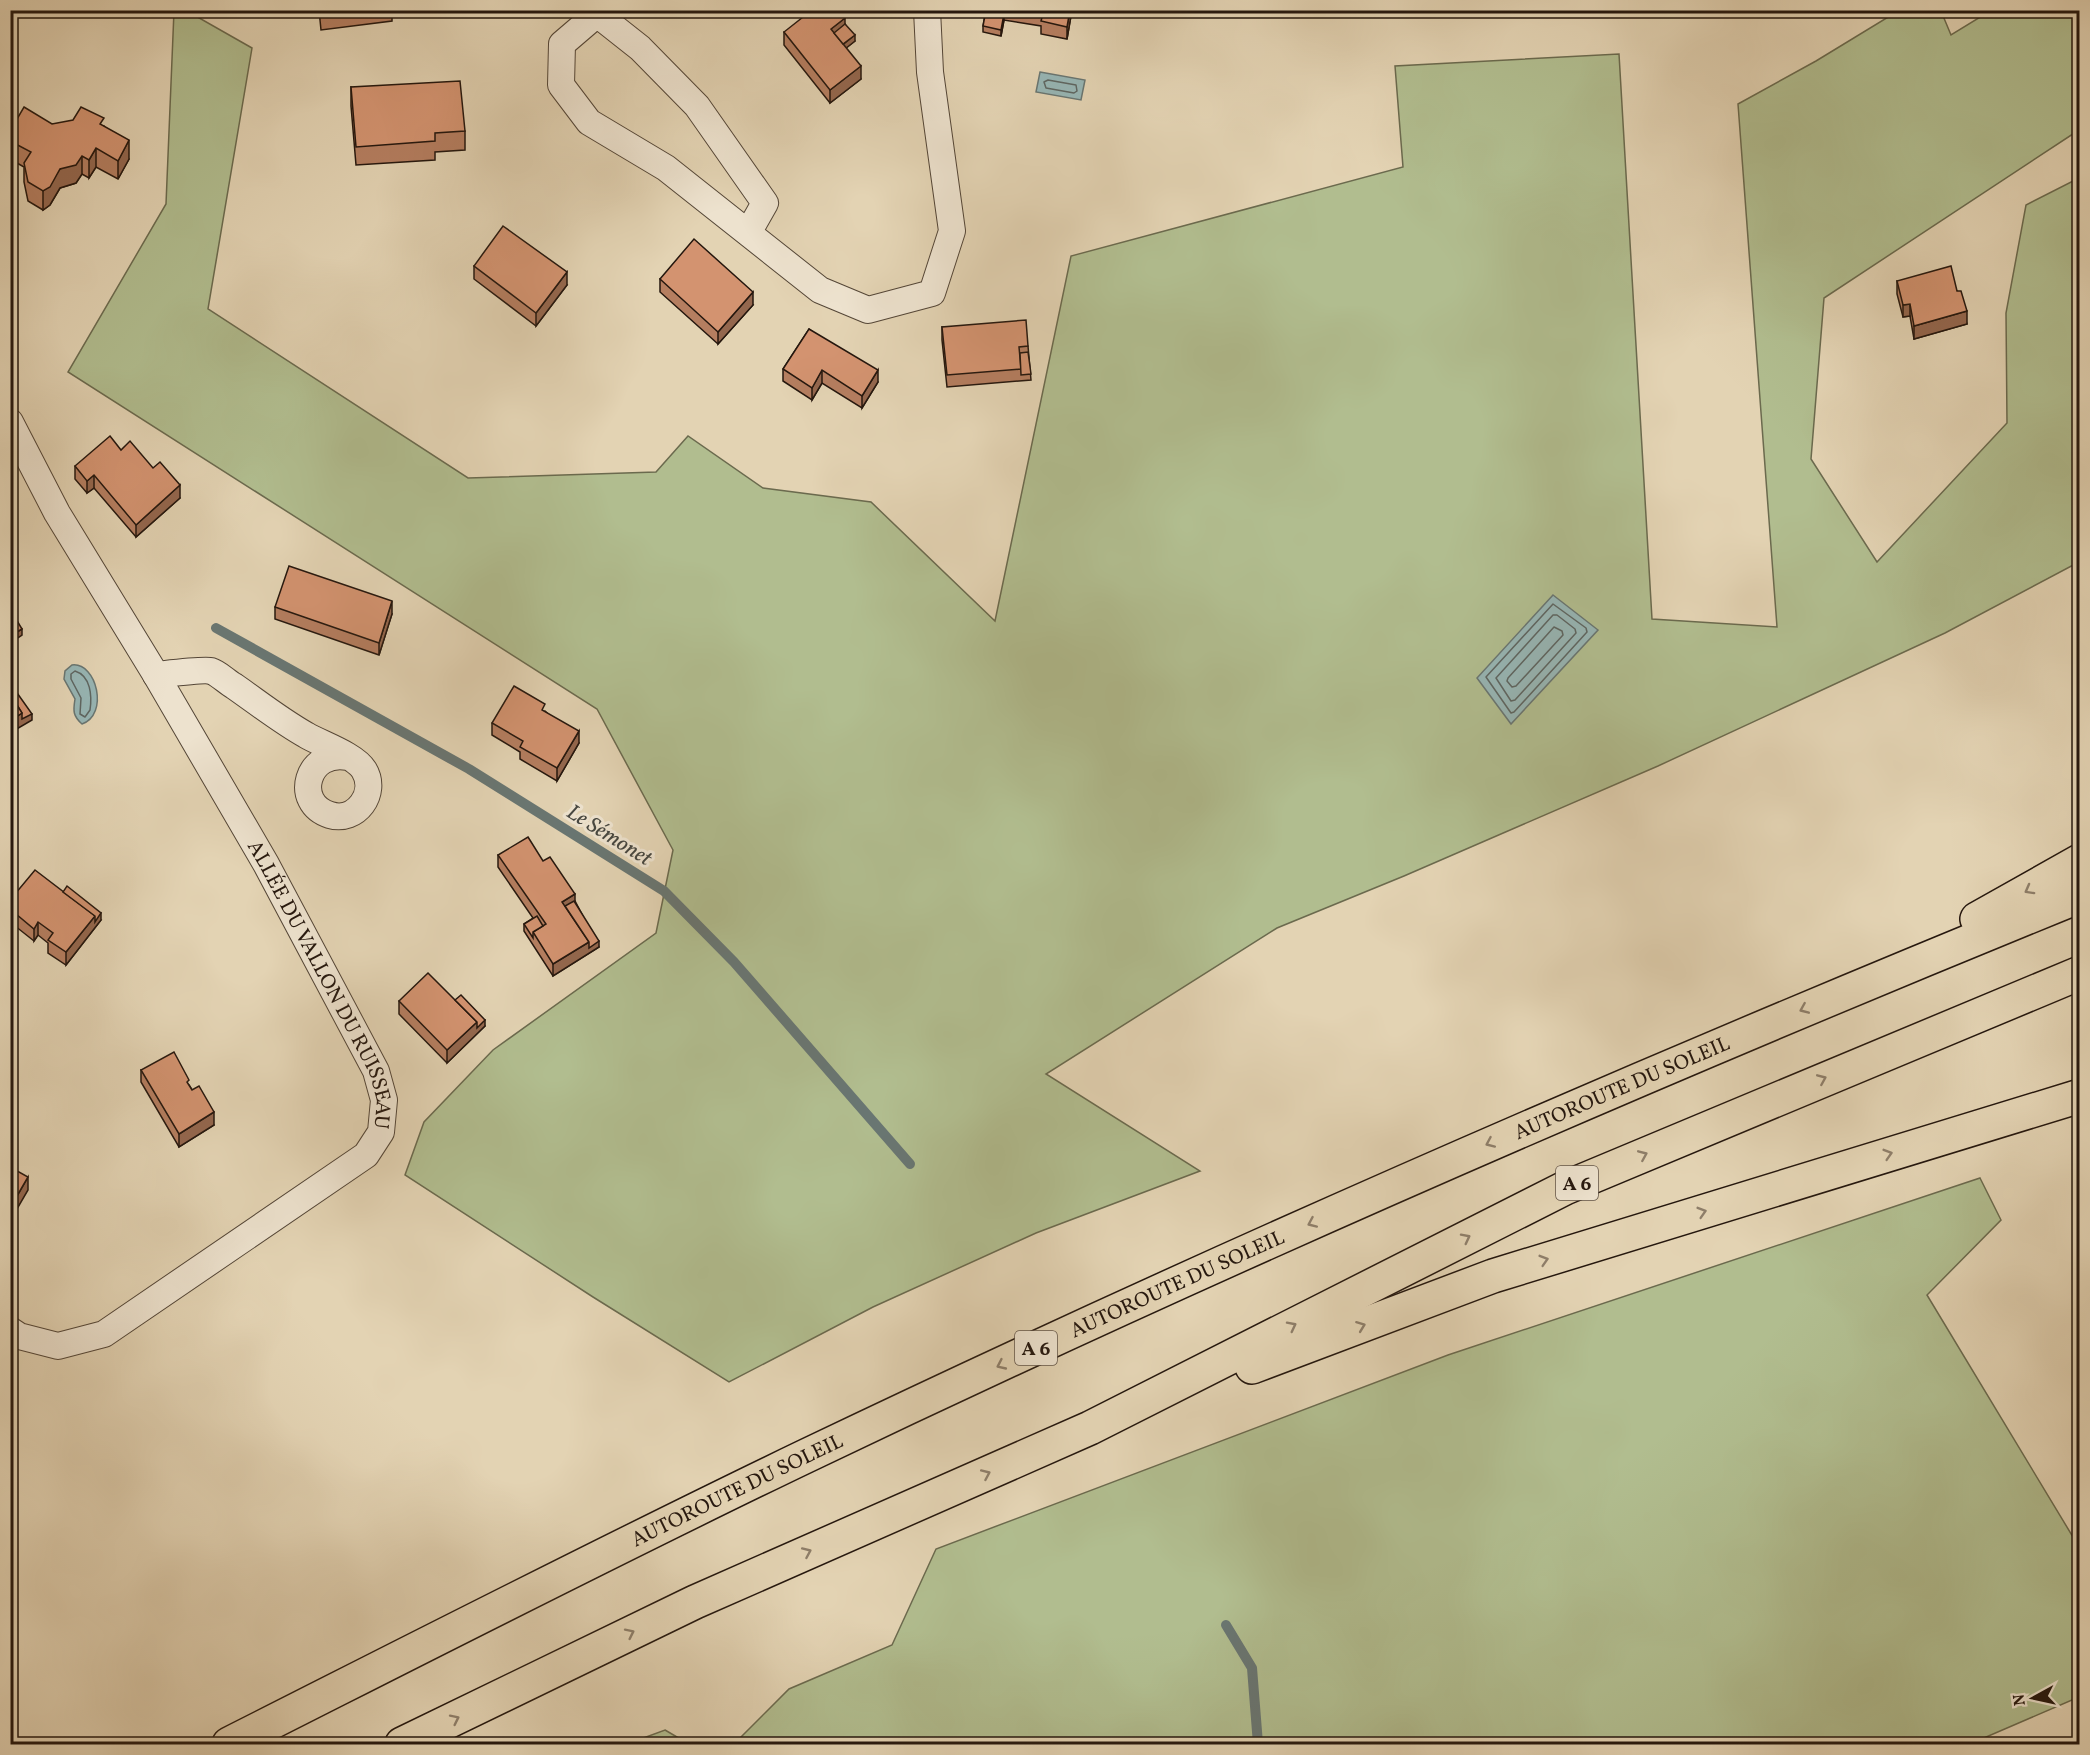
<svg xmlns="http://www.w3.org/2000/svg" width="2090" height="1755" viewBox="0 0 2090 1755" font-family="Vollkorn,serif">
  <style>
    .green { fill: #b1bd8f; stroke: #6b6a4e; stroke-width: 1.5 }
    .water { fill: #97b6b5; stroke: #697672; stroke-width: 1.5 }
    .lines { fill: none; stroke-linecap: round; stroke-linejoin: round }
    .shore { stroke: #5e6662; stroke-width: 1.5 }
    .stream { stroke: #697672; stroke-width: 10 }
    .minor-casing { stroke: #544637; stroke-width: 28 }
    .motorway-casing { stroke: #25170e; stroke-width: 36 }
    .minor { stroke: #ede2ce; stroke-width: 26 }
    .motorway { stroke: #e3d3b3; stroke-width: 33 }
    .wall { fill: #b57e60; stroke: #25170e; stroke-width: 1.5 }
    .shaded-wall { fill: #94674e; stroke: #25170e; stroke-width: 1.5 }
    .building { fill: #d39370; stroke: #25170e; stroke-width: 1.5 }
    .oneway { stroke: #8e7e69 }
    .labels { text-anchor: middle; stroke-width: 6; stroke-linejoin: round; paint-order: stroke }
    .shield { fill: #ede2ce; stroke: #615448; stroke-width: 1.5 }
    .shield-label { font-size: 20px; font-weight: bold; fill: #25170e }
    .street-label { font-size: 21px; fill: #25170e; stroke: #ede2ce }
    .water-label { font-size: 22px; font-style: italic; fill: #474740; stroke: #ede2ce }
  </style>
  <rect width="100%" height="100%" fill="#e3d3b3"/>
  <filter id="stains"><feTurbulence type="fractalNoise" baseFrequency=".00333" numOctaves="4"/><feColorMatrix values="0 0 0 0 .2 0 0 0 0 .09 0 0 0 0 .02 0 0 0 .5 -.17"/></filter>
  <radialGradient id="worn" r=".72"><stop offset=".6" stop-color="#630" stop-opacity="0"/><stop offset="1" stop-color="#630" stop-opacity=".3"/></radialGradient>
  <!-- green -->
  <g class="green">
    <path d="M174 11H187L252 48 208 309 468 478 656 472 688 436 763 488 871 502 995 621 1071 256 1403 167 1395 66 1619 54 1652 619 1777 627 1738 104 1816 61 1898 11H1941L1951 35 1990 11H2079V130L1824 298 1811 459 1877 562 2007 423 2006 313 2026 205 2079 178V562L1945 633 1658 766 1404 876 1277 928 1046 1074 1200 1171 1036 1233 873 1307 729 1382 593 1297 405 1175 424 1122 493 1050 656 933 673 850 597 709 68 372 166 204Z"/>
    <path d="M1980 1178 2001 1220 1927 1295 2079 1547V1697L1970 1744H734L789 1689 892 1645 936 1549 1448 1355Z"/>
    <path d="M665 1730 689 1744H627Z"/>
  </g>
  <!-- water -->
  <g class="water">
    <path d="M1040 72 1085 80 1081 100 1036 92Z"/>
    <path d="M1553 595 1598 630 1511 724 1477 678Z"/>
    <path d="M72 665C97 662 109 715 82 724 73 716 73 711 75 699L64 679 65 671Z"/>
  </g>
  <g class="lines">
    <!-- shore -->
    <g class="shore">
      <path d="M1048 80 1076 85 1077 91 1074 93 1046 88 1044 82Z"/>
      <path d="M1553 604 1586 628 1587 632 1514 712 1511 713 1486 677Z"/>
      <path d="M1553 615H1557L1575 629 1576 633 1515 700 1511 701 1496 678Z"/>
      <path d="M1554 627 1562 631 1563 635 1516 686 1512 687 1507 681 1508 678Z"/>
      <path d="M75 671C91 676 92 696 90 710L85 717 80 714 81 698 71 679V674Z"/>
    </g>
    <!-- stream -->
    <g class="stream">
      <path d="M216 628 469 769 664 891 734 962 910 1164"/>
      <path d="M1226 1625 1252 1668 1258 1744"/>
    </g>
    <!-- minor casing -->
    <g class="minor-casing">
      <g id="minor">
        <path d="M748 233 765 203 697 106 640 48 597 14 562 44 561 85 589 122 666 168 820 290 868 310 932 293 952 231 930 72 927 10"/>
        <path id="s1" d="M10 422 57 513 156 675 266 864 376 1071 384 1100 381 1132 366 1155 104 1334 58 1346 19 1336 10 1330"/>
        <path d="M156 675C166 674 204 669 211 671 218 673 227 682 234 686 257 702 281 721 306 735 321 744 355 755 364 770 378 793 356 823 330 815 292 803 307 749 348 757"/>
      </g>
    </g>
    <!-- motorway casing -->
    <g class="motorway-casing">
      <g id="motorway">
        <path d="M1977 919 2080 861"/>
        <path d="M1252 1367 1493 1276 2080 1096"/>
        <path id="s2" d="M229 1744C421 1647 612 1549 806 1456 1224 1256 1650 1071 2080 896"/>
        <path d="M402 1744 695 1602 1090 1428 1565 1188 2080 973"/>
      </g>
    </g>
    <!-- minor -->
    <use href="#minor" class="minor"/>
    <!-- motorway -->
    <use href="#motorway" class="motorway"/>
  </g>
  <!-- wall -->
  <g class="wall">
    <path d="M319 10H392V21L321 30Z"/>
    <path d="M986 10H1072L1067 39 1041 34V26L1004 20 1001 36 983 32V26Z"/>
    <path d="M845 24 855 41 846 48 861 79 830 103 784 45V32Z"/>
    <path d="M351 87 465 131V150L435 152V160L356 165 351 106Z"/>
    <path d="M52 124 104 126 129 159 118 179 96 167 89 178 82 174 76 183 60 188 50 205 43 210 28 201 24 182V167L10 159V131Z"/>
    <path d="M474 266 567 285 536 326 474 279Z"/>
    <path d="M660 279 753 305 718 344 660 292Z"/>
    <path d="M1897 281 1957 291 1967 324 1914 339 1910 316 1903 317 1897 294Z"/>
    <path d="M942 327 1028 346 1031 380 947 387 942 340Z"/>
    <path d="M809 329 878 382 862 408 822 383 812 400 783 381V369Z"/>
    <path d="M121 450 180 498 136 537 94 488 87 493 75 479V466Z"/>
    <path d="M275 607 392 614 379 655 275 619Z"/>
    <path d="M545 711 579 743 557 781 520 759V752L492 735V723Z"/>
    <path d="M498 855 543 861 575 901 599 947 553 976 524 931V924L533 918 498 867Z"/>
    <path d="M10 900 101 920 66 965 48 953V943L38 935 34 941 10 922Z"/>
    <path d="M455 1000 485 1026 447 1063 399 1014V1001Z"/>
    <path d="M141 1070 189 1085 214 1125 179 1147 141 1082Z"/>
  </g>
  <!-- shaded-wall -->
  <g class="shaded-wall">
    <path d="M1070 10H1072L1067 39V27Z"/>
    <path d="M1004 14V20L1001 36V30Z"/>
    <path d="M845 18V30L834 39 831 29Z"/>
    <path d="M855 35V41L840 53V47Z"/>
    <path d="M861 66V79L830 103V90Z"/>
    <path d="M129 140V159L118 179V161Z"/>
    <path d="M96 148V167L89 178V160Z"/>
    <path d="M82 156V174L76 183 60 188 50 205 43 210V191L60 169Z"/>
    <path d="M567 272V285L536 326V313Z"/>
    <path d="M753 292V305L718 344V332Z"/>
    <path d="M1910 304V316L1903 317V305Z"/>
    <path d="M1967 311V324L1914 339V326Z"/>
    <path d="M822 370V383L812 400V388Z"/>
    <path d="M878 370V382L862 408V396Z"/>
    <path d="M94 475V488L87 493V481Z"/>
    <path d="M180 485V498L136 537V525Z"/>
    <path d="M392 601V614L379 655V643Z"/>
    <path d="M22 629V635L10 643V636Z"/>
    <path d="M15 684V696L10 700V687Z"/>
    <path d="M22 713 32 714V720L10 733V721Z"/>
    <path d="M579 731V743L557 781V768Z"/>
    <path d="M575 894V907L565 912 562 902Z"/>
    <path d="M101 913V920L66 965V952L95 916Z"/>
    <path d="M38 922V935L34 941V929Z"/>
    <path d="M599 941V947L553 976V964L589 942Z"/>
    <path d="M485 1020V1026L447 1063V1050L477 1022Z"/>
    <path d="M214 1112V1125L179 1147V1134Z"/>
    <path d="M28 1177V1190L10 1221V1208Z"/>
  </g>
  <!-- building -->
  <g class="building">
    <path d="M320 10H378L321 17Z"/>
    <path d="M812 10H840L845 18 831 29 861 66 830 90 784 32Z"/>
    <path d="M986 10 1004 14 1001 30 983 26Z"/>
    <path d="M1023 10H1070L1067 27 1041 21 1043 14Z"/>
    <path d="M845 24 855 35 843 44 834 33Z"/>
    <path d="M460 81 465 131 435 133V141L356 147 351 87Z"/>
    <path d="M24 107 52 124 73 120 81 107 104 118 100 124 129 140 118 161 96 148 89 160 82 156 76 165 60 169 50 187 43 191 28 182 24 163 31 152 10 141V131Z"/>
    <path d="M503 226 567 272 536 313 474 266Z"/>
    <path d="M694 239 753 292 718 332 660 279Z"/>
    <path d="M1951 266 1957 291H1961L1967 311 1914 326 1910 304 1903 305 1897 281Z"/>
    <path d="M1026 320 1028 346 1019 347 1021 369 947 375 942 327Z"/>
    <path d="M809 329 878 370 862 396 822 370 812 388 783 369Z"/>
    <path d="M1028 352 1031 374 1021 375 1020 353Z"/>
    <path d="M110 436 121 450 130 441 153 468 160 462 180 485 136 525 94 475 87 481 75 466Z"/>
    <path d="M289 566 392 601 379 643 275 607Z"/>
    <path d="M13 614 22 629 10 636V616Z"/>
    <path d="M10 676 15 684 10 687Z"/>
    <path d="M514 686 545 704 542 710 579 731 557 768 520 747 523 741 492 723Z"/>
    <path d="M15 690 32 714 22 719V713L10 694Z"/>
    <path d="M10 694 22 713 10 721Z"/>
    <path d="M528 837 543 861 550 857 575 894 562 902 589 942 553 964 533 932 546 924 498 855Z"/>
    <path d="M35 870 95 916 66 952 48 940 53 933 38 922 34 929 10 909V900Z"/>
    <path d="M67 886 101 913 95 922V916L63 892Z"/>
    <path d="M574 901 599 941 589 948V942L565 906Z"/>
    <path d="M537 916 543 926 533 932V938L524 924Z"/>
    <path d="M428 973 477 1022 447 1050 399 1001Z"/>
    <path d="M461 995 485 1020 477 1028V1022L455 1000Z"/>
    <path d="M174 1052 189 1080 187 1082 192 1090 199 1086 214 1112 179 1134 141 1070Z"/>
    <path d="M10 1167 28 1177 10 1208Z"/>
  </g>
  <!-- one-way arrows -->
  <defs><path id="oneway-chevron" d="M-2-3.5L2.5 0L-2 3.5" fill="none" stroke-width="1.6" stroke-linecap="round" stroke-linejoin="round" transform="scale(1.5)"/></defs>
  <g class="oneway">
    <use href="#oneway-chevron" transform="translate(2029 890) rotate(151)"/>
    <use href="#oneway-chevron" transform="translate(1804 1009) rotate(157)"/>
    <use href="#oneway-chevron" transform="translate(1822 1079) rotate(-23)"/>
    <use href="#oneway-chevron" transform="translate(1490 1143) rotate(156)"/>
    <use href="#oneway-chevron" transform="translate(1888 1154) rotate(-17)"/>
    <use href="#oneway-chevron" transform="translate(1643 1155) rotate(-23)"/>
    <use href="#oneway-chevron" transform="translate(1702 1212) rotate(-17)"/>
    <use href="#oneway-chevron" transform="translate(1312 1223) rotate(156)"/>
    <use href="#oneway-chevron" transform="translate(1466 1238) rotate(-27)"/>
    <use href="#oneway-chevron" transform="translate(1544 1260) rotate(-17)"/>
    <use href="#oneway-chevron" transform="translate(1292 1326) rotate(-27)"/>
    <use href="#oneway-chevron" transform="translate(1361 1326) rotate(-21)"/>
    <use href="#oneway-chevron" transform="translate(1001 1365) rotate(155)"/>
    <use href="#oneway-chevron" transform="translate(986 1474) rotate(-24)"/>
    <use href="#oneway-chevron" transform="translate(807 1552) rotate(-24)"/>
    <use href="#oneway-chevron" transform="translate(630 1633) rotate(-26)"/>
    <use href="#oneway-chevron" transform="translate(455 1719) rotate(-26)"/>
  </g>
  <g class="labels">
    <!-- shield labels -->
    <g class="shield">
      <rect x="1556" y="1166" width="42" height="34" rx="4.5"/>
      <rect x="1015" y="1331" width="42" height="34" rx="4.5"/>
    </g>
    <g class="shield-label">
      <text x="1577" y="1190">A 6</text>
      <text x="1036" y="1355">A 6</text>
    </g>
    <!-- street labels -->
    <g class="street-label">
      <text dy="7" stroke="none"><textPath href="#s1" startOffset="645">ALLÉE DU VALLON DU RUISSEAU</textPath></text>
      <text dy="7" stroke="none"><textPath href="#s2" startOffset="1540">AUTOROUTE DU SOLEIL</textPath></text>
      <text dy="7" stroke="none"><textPath href="#s2" startOffset="1054">AUTOROUTE DU SOLEIL</textPath></text>
      <text dy="7" stroke="none"><textPath href="#s2" startOffset="568">AUTOROUTE DU SOLEIL</textPath></text>
    </g>
    <!-- water labels -->
    <g class="water-label">
      <text transform="translate(610 834) rotate(32)" y="8">Le Sémonet</text>
    </g>
  </g>
  <!-- margin -->
  <rect width="2090" height="1755" fill="none" stroke="#e3d3b3" stroke-width="36"/>
  <rect x="12" y="12" width="2066" height="1731" fill="none" stroke="#25170e" stroke-width="3"/>
  <rect x="18" y="18" width="2054" height="1719" fill="none" stroke="#25170e" stroke-width="1.5"/>
  <!-- north arrow -->
  <g transform="translate(2033 1698) rotate(262)" stroke="#ede2ce" stroke-width="4.5" paint-order="stroke">
  <path d="M0-4.5L10 22L0 15L-10 22Z" fill="#25170e"/>
  <text y="-9" font-size="16" font-weight="bold" text-anchor="middle" fill="#25170e">N</text>
  </g>
  <rect width="100%" height="100%" filter="url(#stains)"/>
  <rect width="100%" height="100%" fill="url(#worn)"/>
</svg>
